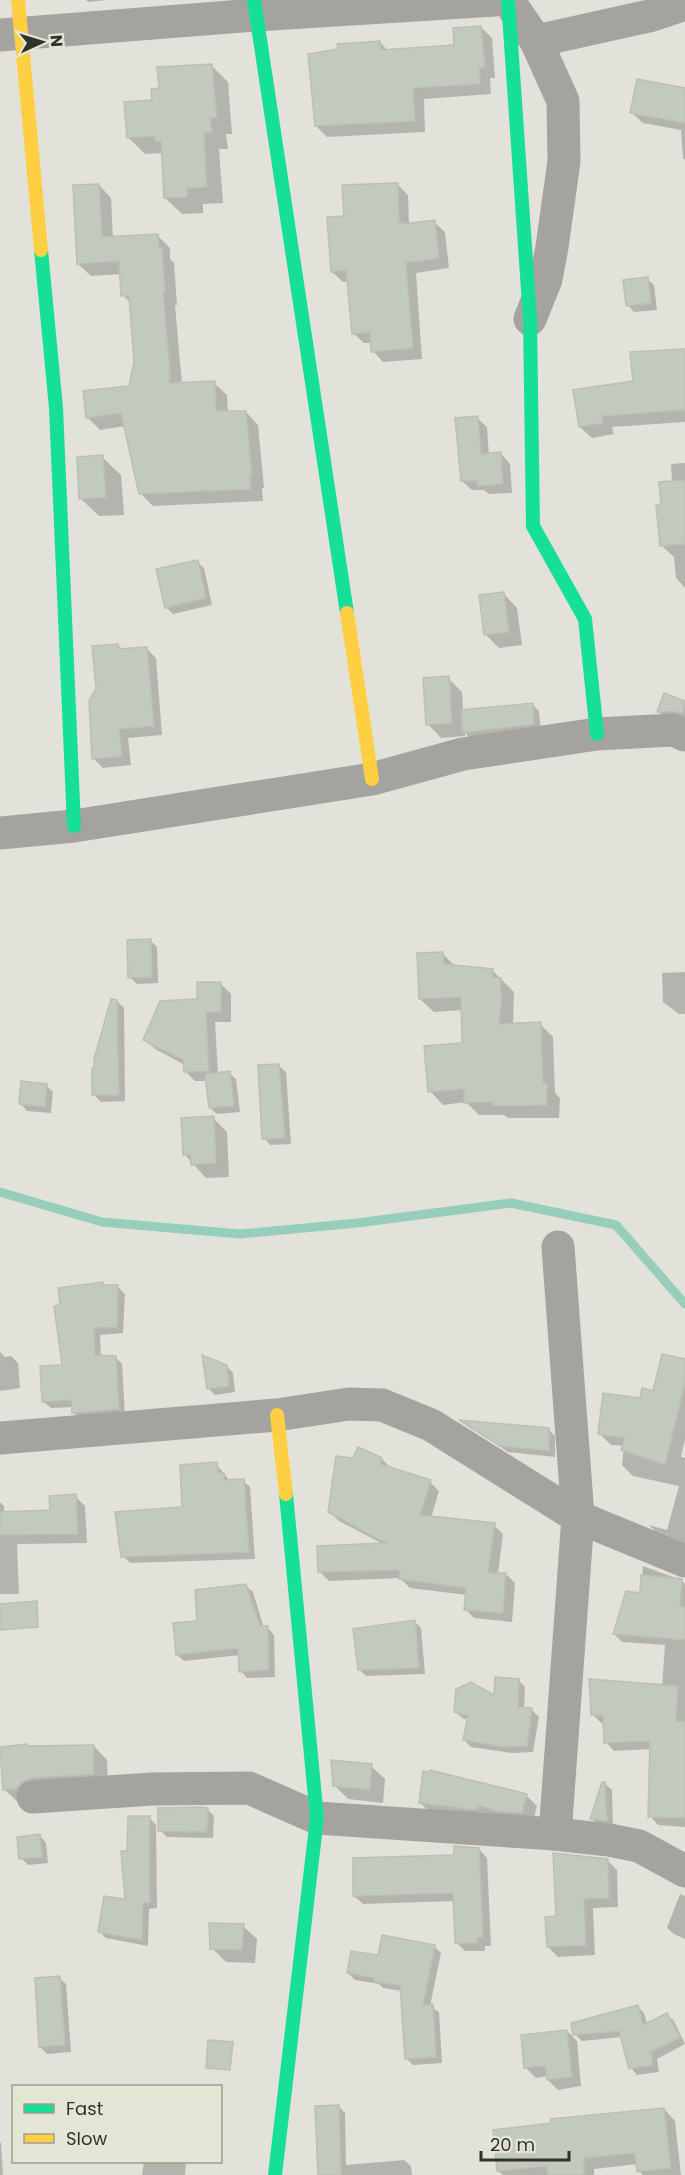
<svg xmlns="http://www.w3.org/2000/svg" width="685" height="2175" viewBox="0 0 685 2175" font-family="Poppins,sans-serif">
  <style>
    .shadow { fill: #0003 }
    .lines { fill: none; stroke-linecap: round; stroke-linejoin: round }
    .stream { stroke: #97cdbb; stroke-width: 9 }
    .building { fill: #c2cabd; stroke: #bdbeb8; stroke-width: 1.5 }
    .street { stroke: #a4a39f; stroke-width: 33 }
    .fast { stroke: #16e098; stroke-width: 14 }
    .slow { stroke: #ffcf43; stroke-width: 14 }
  </style>
  <rect width="100%" height="100%" fill="#e2e2da"/>
  <!-- shadow -->
  <g class="shadow">
    <path d="M86 0H108L88 2Z"/>
    <path d="M481 27 492 38 495 78H490L491 94 424 99 425 132 327 137 316 126 380 42 388 51 456 46Z"/>
    <path d="M211 65 228 82 232 134H226L228 149H219L223 203 203 204V213L182 214 165 198 163 153 145 154 129 138 160 89Z"/>
    <path d="M675 88H685V160L683 158 681 130 643 123 632 113Z"/>
    <path d="M397 184 408 195 409 225 434 222 445 232 449 268 416 273 422 359 383 362 373 351 372 343H364L353 333 349 281 343 282 332 272 345 218Z"/>
    <path d="M99 185 111 198 113 238 157 235 170 248V259L174 263 177 305H175L182 384 214 383 227 395 228 412H246L258 425 264 488H262L263 501 153 506 140 493 126 426 100 430 87 417 131 388 135 362 131 304 123 295 121 274 91 276 78 264Z"/>
    <path d="M647 279 654 285 657 310 634 312 628 305Z"/>
    <path d="M685 350V422L612 427 614 434 592 438 580 427 635 383Z"/>
    <path d="M477 418 487 427 489 455 501 454 510 464 512 493 489 494 484 490H472L462 481Z"/>
    <path d="M102 457 121 475 124 515 99 516 80 498Z"/>
    <path d="M685 463V588L676 578 674 557 661 545 662 506 672 482 671 464Z"/>
    <path d="M197 562 204 568 212 605 173 614 166 607Z"/>
    <path d="M504 594 517 608 522 645 499 648 485 634Z"/>
    <path d="M118 645 123 650 147 649 156 658 162 735 128 738 131 765 103 768 94 759Z"/>
    <path d="M448 678 462 692 463 711 532 704 539 711 541 731 471 739 465 733V736L441 738 428 724Z"/>
    <path d="M665 695 685 703V719L665 718 659 712Z"/>
    <path d="M150 940 157 947 158 983 137 984 130 977Z"/>
    <path d="M442 953 456 967 493 971 514 992 513 1025 540 1024 553 1037 555 1093 560 1098 559 1118H508L504 1115H479L466 1102 443 1105 430 1091 464 1044 463 1010 434 1012 420 999Z"/>
    <path d="M685 972V1014H679L663 1002 662 973Z"/>
    <path d="M221 984 231 994V1022H215L218 1074 229 1073 236 1079 240 1112 217 1114 210 1108 207 1081H195L185 1071V1065L155 1049 145 1039Z"/>
    <path d="M117 1001 124 1008 125 1101 101 1102 94 1095Z"/>
    <path d="M279 1066 286 1072 291 1144 270 1145 264 1138Z"/>
    <path d="M46 1085 53 1092 51 1113 27 1111 21 1104Z"/>
    <path d="M213 1118 227 1132 229 1177 206 1178 184 1154Z"/>
    <path d="M103 1284 105 1286 118 1287 125 1294 123 1333 100 1335 101 1357H115L122 1364 125 1416 80 1419 74 1413 73 1407 51 1408 44 1402Z"/>
    <path d="M0 1352 5 1357 11 1356 18 1363 20 1388 0 1391Z"/>
    <path d="M685 1361V1439L681 1457 685 1458V1547L661 1537 649 1525 667 1530 679 1486 633 1476 622 1465 624 1446 611 1445 600 1434 641 1399 654 1392Z"/>
    <path d="M226 1366 233 1373 235 1392 215 1395 208 1388Z"/>
    <path d="M463 1422 548 1429 555 1436V1457L508 1452Z"/>
    <path d="M382 1459 391 1468 430 1482 439 1491 431 1518 494 1525 503 1534 498 1574H506L515 1583 512 1622 474 1618 465 1609 467 1595 410 1588 400 1578 329 1581 320 1572 383 1544 339 1521 329 1511Z"/>
    <path d="M216 1464 230 1481H243L250 1487 255 1559 130 1563 123 1556 184 1508Z"/>
    <path d="M75 1496 85 1506 87 1543 17 1544 19 1594H0V1502L4 1506V1513L51 1512Z"/>
    <path d="M643 1566 681 1580 685 1584V1827L658 1825 650 1816 651 1749 614 1751 606 1742 605 1723H601L593 1715 662 1686 665 1645 622 1642 614 1634 641 1594Z"/>
    <path d="M246 1586 253 1592 264 1628H268L274 1635 275 1677 247 1678 241 1671 240 1655 184 1661 177 1655 198 1622Z"/>
    <path d="M415 1622 421 1628 425 1674 366 1676 359 1669Z"/>
    <path d="M519 1681 525 1687 524 1709 532 1710 539 1717 533 1752 512 1753 471 1747 464 1740 468 1720 462 1718 455 1711 495 1698Z"/>
    <path d="M26 1746H94L107 1760 108 1787 19 1803 5 1790 0 1749Z"/>
    <path d="M371 1766 385 1779 383 1803 348 1799 334 1785Z"/>
    <path d="M605 1784 612 1790 613 1827 598 1825 592 1819Z"/>
    <path d="M526 1795 537 1806 533 1823 431 1813 420 1803Z"/>
    <path d="M207 1809 214 1816 213 1838 167 1837 160 1830Z"/>
    <path d="M150 1818 156 1825 157 1908 149 1909 148 1946 106 1938 100 1932 127 1901 129 1852Z"/>
    <path d="M40 1836 46 1843 48 1863 28 1865 21 1858Z"/>
    <path d="M479 1849 487 1858 491 1946H485V1951H465L456 1942 455 1901 363 1904 354 1896 455 1856Z"/>
    <path d="M607 1860 617 1870 618 1907 593 1908 595 1955 558 1957 548 1947 557 1917Z"/>
    <path d="M680 1894 685 1896V1939L674 1934 667 1928Z"/>
    <path d="M243 1926 257 1939 255 1963 226 1962 212 1948Z"/>
    <path d="M434 1946 441 1953 430 2006 439 2012 442 2063 413 2065 406 2058 402 1991 383 1988 379 1984 355 1980 348 1973 379 1957Z"/>
    <path d="M59 1978 66 1984 71 2052 47 2054 40 2047Z"/>
    <path d="M637 2006 644 2013 647 2024 667 2015 674 2021 685 2044 657 2059 659 2072 637 2075 631 2068 622 2037 582 2041 575 2034Z"/>
    <path d="M567 2031 577 2041 581 2086 558 2090 548 2080V2076L536 2078 526 2068Z"/>
    <path d="M338 2106 345 2113 346 2165 404 2160 411 2166 412 2175H320Z"/>
    <path d="M664 2109 675 2121 681 2175H643L639 2171 638 2164 594 2169V2175H503L498 2171Z"/>
    <path d="M0 2142 1 2143 3 2175H0Z"/>
    <path d="M144 2162H186L185 2175H142Z"/>
  </g>
  <g class="lines">
    <!-- stream -->
    <path class="stream" d="M0 1192 102 1222 240 1234 357 1223 511 1203 616 1225 685 1304"/>
  </g>
  <!-- building -->
  <g class="building">
    <path d="M481 26 485 67 479 68 480 84 413 88 415 121 315 126 308 54 338 49 337 44 380 41 381 50 454 45 453 28Z"/>
    <path d="M212 64 217 118H210L212 132 204 133 207 187 187 188V197L164 198 161 141 155 142V136L127 138 124 102 152 100 151 89 159 88 157 67Z"/>
    <path d="M637 79 685 88V123L630 113Z"/>
    <path d="M398 183 399 222H402V224L435 220 439 258 406 263 413 348 371 352 370 332 352 334 346 270 331 272 327 217 344 216 342 185Z"/>
    <path d="M99 184 102 237 158 234 159 249 162 248 165 293H163L170 371 169 383 215 381 216 411H246L252 476H250L251 489 139 494 121 413 86 418 83 391 129 386 134 362 129 295 121 296 119 261 77 264 73 185Z"/>
    <path d="M648 277 651 303 626 306 623 280Z"/>
    <path d="M685 349V410L602 416 603 423 579 427 573 390 633 381 630 352Z"/>
    <path d="M478 416 481 454 501 452 503 484 478 486 477 481H461L455 418Z"/>
    <path d="M103 455 106 497 79 499 77 457Z"/>
    <path d="M685 480V544L660 546 656 505H661L659 482Z"/>
    <path d="M198 560 206 598 165 608 156 569Z"/>
    <path d="M504 592 509 632 484 635 479 595Z"/>
    <path d="M118 644 119 649 147 647 154 726 119 729 122 756 92 759 89 701 96 688 92 646Z"/>
    <path d="M449 676 452 723 426 725 423 678Z"/>
    <path d="M664 693 685 701 682 713 672 711 657 712Z"/>
    <path d="M533 703 534 724 463 733 461 710Z"/>
    <path d="M151 939 152 977 128 978 127 940Z"/>
    <path d="M443 952 444 964 493 969 492 977 501 978 500 993 502 994 499 1024 541 1022 543 1083H547V1105L493 1106V1102L464 1103V1089L428 1092 424 1046 462 1043 461 997 419 999 417 953Z"/>
    <path d="M197 982H221V1012H206L209 1071 184 1072 183 1060 143 1040 160 1001 197 999Z"/>
    <path d="M111 999 117 1000 119 1095H92V1068H94V1059Z"/>
    <path d="M279 1064 285 1138 262 1139 258 1065Z"/>
    <path d="M230 1071 234 1106 209 1108 205 1074Z"/>
    <path d="M21 1081 47 1084 45 1107 19 1104Z"/>
    <path d="M214 1116 216 1163 191 1165V1154L183 1155 181 1118Z"/>
    <path d="M103 1282V1285H118L117 1327 94 1328 95 1355 116 1356 119 1409 72 1413 71 1400 42 1402 40 1366 62 1365 54 1306 60 1305 58 1288Z"/>
    <path d="M662 1354 685 1359V1383L665 1465 621 1450 625 1438 598 1434 603 1393 640 1398 642 1388 653 1391Z"/>
    <path d="M202 1355 227 1365 229 1386 207 1389Z"/>
    <path d="M459 1420 549 1428V1451L500 1446Z"/>
    <path d="M358 1447 382 1458 380 1464 431 1480 420 1515 495 1523 488 1573H506L503 1613 464 1610 466 1588 399 1579 400 1570 318 1572 317 1546 386 1543 328 1512 336 1456 353 1458Z"/>
    <path d="M217 1462 218 1473H224V1480L244 1479 249 1552 121 1557 115 1512 182 1507 180 1465Z"/>
    <path d="M76 1494 78 1534 0 1535V1512L50 1510 49 1496Z"/>
    <path d="M641 1575 682 1579 680 1606 685 1607V1640L613 1634 626 1591 640 1593Z"/>
    <path d="M246 1584 260 1626H268L269 1670 239 1672 238 1648 176 1655 173 1623 197 1621 195 1590Z"/>
    <path d="M37 1601 38 1627 0 1630V1604Z"/>
    <path d="M415 1620 419 1668 358 1670 353 1629Z"/>
    <path d="M495 1677 519 1679 518 1707 532 1708 527 1746 504 1747 463 1740 468 1716 454 1712 456 1689 471 1682 494 1695Z"/>
    <path d="M589 1679 678 1686 676 1721 685 1722V1818L648 1817 650 1741 604 1743 603 1715H591Z"/>
    <path d="M27 1744V1746L94 1745V1774L32 1778 22 1782 16 1789 3 1790 0 1747Z"/>
    <path d="M331 1760 372 1764 370 1790 333 1786Z"/>
    <path d="M430 1770 527 1794 522 1813 496 1811 477 1805 478 1810 419 1803 423 1771 429 1772Z"/>
    <path d="M602 1782H605L607 1821 590 1819Z"/>
    <path d="M203 1807 208 1808 207 1832 158 1831V1808Z"/>
    <path d="M128 1816H150V1902L143 1903 142 1940 98 1932 104 1896 125 1899 121 1851H127Z"/>
    <path d="M40 1834 42 1857 19 1859 17 1837Z"/>
    <path d="M454 1846 479 1848 483 1938H477V1943H455L453 1893 353 1896V1858L454 1855Z"/>
    <path d="M553 1853 608 1859 609 1898 584 1899 586 1945 547 1947 545 1917 556 1916Z"/>
    <path d="M209 1923 244 1924 242 1950 210 1949Z"/>
    <path d="M382 1935 435 1945 423 2005 433 2004 436 2057 405 2059 400 1985 374 1982 375 1978 347 1973 351 1951 378 1955Z"/>
    <path d="M60 1976 65 2045 39 2047 35 1978Z"/>
    <path d="M638 2005 643 2025 667 2013 680 2037 651 2052 653 2065 629 2069 619 2031 573 2035 571 2023Z"/>
    <path d="M567 2030 572 2077 547 2080 545 2066 524 2068 521 2035Z"/>
    <path d="M208 2040 233 2042 230 2070 206 2068Z"/>
    <path d="M339 2105 341 2175H318L315 2106Z"/>
    <path d="M664 2108 671 2168 637 2172 635 2153 584 2158V2175H548L547 2166 497 2171 493 2130 551 2123V2119Z"/>
  </g>
  <g class="lines">
    <!-- street -->
    <g class="street">
      <path d="M508 0 536 41 563 101 564 161 552 247 546 279 530 319"/>
      <path d="M0 35 255 15 495 0"/>
      <path d="M536 41 649 16 685 4"/>
      <path d="M0 833 74 826 372 779 463 754 597 734 673 730 685 735"/>
      <path d="M0 1438 277 1415 349 1404 382 1405 431 1425 578 1517 685 1561"/>
      <path d="M33 1797 152 1789 249 1788 317 1818 555 1834 609 1840 639 1846 685 1871"/>
      <path d="M555 1834 578 1517 558 1247"/>
    </g>
    <!-- fast -->
    <g class="fast">
      <path d="M254 0 347 613"/>
      <path d="M508 0 530 319 533 526 585 619 597 734"/>
      <path d="M41 250 56 408 74 826"/>
      <path d="M275 2175 317 1818 286 1494"/>
    </g>
    <!-- slow -->
    <g class="slow">
      <path d="M18 0 41 250"/>
      <path d="M347 613 372 779"/>
      <path d="M277 1415 286 1494"/>
    </g>
  </g>
  <!-- legend -->
  <rect x="12" y="2085" width="210" height="78" fill="#e5e5d6" stroke="#9d9d92" stroke-width="1.5"/>
  <rect x="24" y="2104" width="30" height="9" fill="#16e098" stroke="#9d9d92" stroke-width="1.5"/>
  <text x="66" y="2115" font-size="18" fill="#32322d">Fast</text>
  <rect x="24" y="2134" width="30" height="9" fill="#ffcf43" stroke="#9d9d92" stroke-width="1.5"/>
  <text x="66" y="2145" font-size="18" fill="#32322d">Slow</text>
  <!-- north arrow -->
  <g transform="translate(42 42) rotate(86)" stroke="#e5e5d6" stroke-width="4.5" paint-order="stroke">
  <path d="M0-4.5L10 22L0 15L-10 22Z" fill="#32322d"/>
  <text y="-9" font-size="16" font-weight="bold" text-anchor="middle" fill="#32322d">N</text>
  </g>
  <!-- scale -->
  <path d="M481 2151v9h88v-9" fill="none" stroke="#32322d" stroke-width="3"/>
  <text x="490" y="2151" font-size="18" fill="#32322d" stroke="#e5e5d6" stroke-width="4.5" paint-order="stroke">20 m</text>
</svg>
